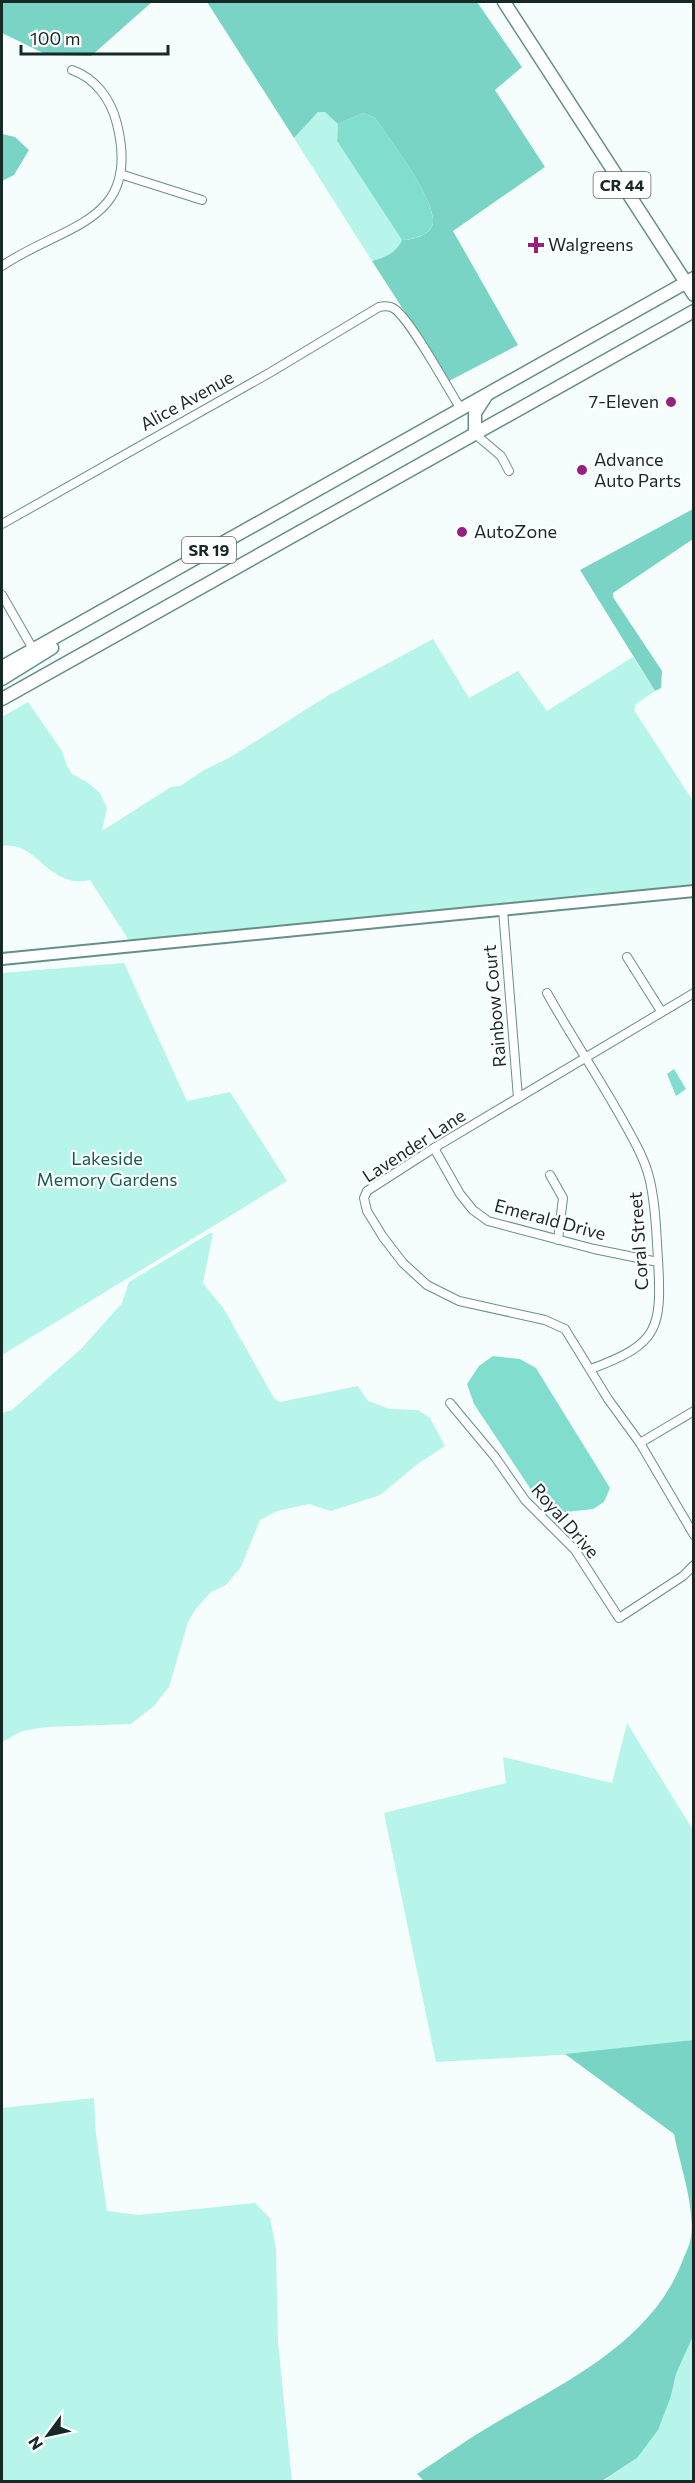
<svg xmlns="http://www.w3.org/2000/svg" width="695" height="2483" viewBox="0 0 695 2483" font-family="Commissioner,sans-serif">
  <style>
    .green { fill: #b7f4e9 }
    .forest { fill: #79d4c6 }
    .water { fill: #81ddce }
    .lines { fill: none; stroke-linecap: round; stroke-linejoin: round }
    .street-casing { stroke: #659088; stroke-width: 10 }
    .secondary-casing { stroke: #659088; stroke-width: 14 }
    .primary-casing { stroke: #659088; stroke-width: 15 }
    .street { stroke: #fff; stroke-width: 8 }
    .secondary { stroke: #fff; stroke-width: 10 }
    .primary { stroke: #fff; stroke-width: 12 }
    .poi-dot { fill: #96217e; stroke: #fff; stroke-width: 2 }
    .labels { text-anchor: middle; stroke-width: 4.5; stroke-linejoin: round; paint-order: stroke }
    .shield { fill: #fff; stroke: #5d6967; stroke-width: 1.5 }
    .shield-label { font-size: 16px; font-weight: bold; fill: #172926 }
    .poi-label { font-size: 18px; fill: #172926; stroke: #fff; text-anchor: start }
    .street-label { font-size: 18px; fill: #172926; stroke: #fff }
    .park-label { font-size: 18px; fill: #0f5e54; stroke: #fff }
  </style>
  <rect width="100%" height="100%" fill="#f5fefc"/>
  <!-- green -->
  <g class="green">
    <path d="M325 111 338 124 337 141 402 240C396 253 386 257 372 261L294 138 318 112Z"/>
    <path d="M433 639 469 698 518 671 547 711 633 657 655 691 636 704 634 710 693 801V886L130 942 90 880C49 890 37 840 2 846V717L28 702 62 751 67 766 72 774 87 782 100 793 107 808 102 831 171 787 180 786 204 770 229 758 329 695Z"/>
    <path d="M124 963 187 1101 230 1092 287 1181 2 1355V973Z"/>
    <path d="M210 1233H213L203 1283 224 1309 274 1398 280 1402 358 1386 368 1401 390 1409 418 1410 430 1418 445 1446 419 1463 380 1495 331 1511 309 1504 277 1511 260 1520 241 1567 226 1585 211 1592 195 1610 188 1622 169 1687 154 1706 131 1724 46 1727 22 1731 2 1742V1413L12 1410 82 1348 122 1303 129 1282Z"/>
    <path d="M627 1723 693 1830V2040L577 2054 436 2062 384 1813 506 1783 503 1757 612 1783Z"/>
    <path d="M94 2098 96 2134 107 2211 139 2215 255 2203 270 2218 276 2249 278 2342 292 2481H2V2108Z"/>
    <path d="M693 2336V2481L602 2482 637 2458 671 2396 676 2374Z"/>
  </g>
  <!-- forest -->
  <g class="forest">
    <path d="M2 2H152L91 56 47 55 2 33Z"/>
    <path d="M207 2H477L522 67 495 90 545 167 453 231 518 345 449 381 372 261C386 257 396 253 402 240 414 240 435 234 433 219 430 191 391 142 375 118L363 113 338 124 325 112H318L294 138Z"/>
    <path d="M2 134 15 137 29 150 14 175 2 181Z"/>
    <path d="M693 509V539L613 593V597L662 671 661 688 655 691 580 570Z"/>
    <path d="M693 2040V2336L676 2374 671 2396 658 2430 637 2458 602 2481H424L417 2474C443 2457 469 2438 497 2422 566 2382 652 2341 682 2262 685 2254 690 2245 691 2237 695 2206 680 2165 674 2134L565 2054Z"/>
  </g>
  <!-- water -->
  <g class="water">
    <path d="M363 113 375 118C391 142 430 191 433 219 435 234 413 240 402 240L337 141 338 124Z"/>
    <path d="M674 1069 686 1089 676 1096 667 1074Z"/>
    <path d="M493 1356 520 1359 536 1368 610 1488 604 1502 593 1509 557 1513 536 1497 474 1404 467 1384 479 1366Z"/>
  </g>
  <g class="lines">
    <!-- street casing -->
    <g class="street-casing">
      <g id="street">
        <path d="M120 174 202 200"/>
        <path d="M2 266C63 224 142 224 117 124 111 99 95 78 72 70"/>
        <path d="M475 434 501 456 509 471"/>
        <path d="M2 524 271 372 379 307C384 306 389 306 393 308 409 316 449 391 461 409"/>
        <path d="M2 595 33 649"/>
        <path d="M503 910 518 1098"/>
        <path d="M627 957 661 1011"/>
        <path d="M547 993C571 1036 598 1076 622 1119 632 1137 644 1157 649 1177 656 1204 656 1232 658 1259 662 1329 659 1344 591 1369"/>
        <path d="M694 993 434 1148 367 1191 364 1198 367 1211 383 1237 403 1263 427 1285 459 1301 545 1320 565 1329 608 1399 640 1443 694 1535"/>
        <path d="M434 1148 460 1194 473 1210 488 1221 594 1249 658 1262"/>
        <path d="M550 1175 563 1198 558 1240"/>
        <path d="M450 1403 495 1457 525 1500 575 1550 619 1618 683 1576 694 1565"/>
        <path d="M640 1443 694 1411"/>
      </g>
    </g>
    <!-- secondary casing -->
    <g class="secondary-casing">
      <path id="secondary" d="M2 959 694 891"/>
    </g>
    <!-- primary casing -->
    <g class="primary-casing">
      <g id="primary">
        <path d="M504 2 694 295"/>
        <path d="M475 434V413L486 396"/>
        <path d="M2 667 694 278"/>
        <path d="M2 679 52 648"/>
        <path d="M2 699 694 311"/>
      </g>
    </g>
    <!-- street -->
    <use href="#street" class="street"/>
    <!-- secondary -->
    <use href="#secondary" class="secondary"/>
    <!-- primary -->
    <use href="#primary" class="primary"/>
  </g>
  <!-- markers -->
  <g class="poi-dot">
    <path d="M533 236h6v6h6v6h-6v6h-6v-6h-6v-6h6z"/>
    <circle cx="671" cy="402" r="6"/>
    <circle cx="582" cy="470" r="6"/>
    <circle cx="462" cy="532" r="6"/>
  </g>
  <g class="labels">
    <!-- shield labels -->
    <g class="shield">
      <rect x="593.5" y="172" width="57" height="26" rx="4.5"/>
      <rect x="182" y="537" width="54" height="26" rx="4.5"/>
    </g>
    <g class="shield-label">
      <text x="622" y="191">CR 44</text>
      <text x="209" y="556">SR 19</text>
    </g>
    <!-- poi labels -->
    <g class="poi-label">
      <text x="548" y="251">Walgreens</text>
      <text x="659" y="408" text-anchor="end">7-Eleven</text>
      <text x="594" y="466">Advance<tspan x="594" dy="21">Auto Parts</tspan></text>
      <text x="474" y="538">AutoZone</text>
    </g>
    <!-- street labels -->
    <g class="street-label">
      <text transform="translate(187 401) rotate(-29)" y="6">Alice Avenue</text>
      <text transform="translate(495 1006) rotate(-95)" y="6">Rainbow Court</text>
      <text transform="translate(414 1146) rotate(-33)" y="6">Lavender Lane</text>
      <text transform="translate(550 1220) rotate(15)" y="6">Emerald Drive</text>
      <text transform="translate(639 1241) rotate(-94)" y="6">Coral Street</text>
      <text transform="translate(565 1521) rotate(49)" y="6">Royal Drive</text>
    </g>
    <!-- park labels -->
    <g class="park-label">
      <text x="107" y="1165">Lakeside<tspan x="107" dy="21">Memory Gardens</tspan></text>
    </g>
  </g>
  <!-- border -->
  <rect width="695" height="2483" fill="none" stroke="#172926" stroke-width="6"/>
  <!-- north arrow -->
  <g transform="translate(48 2435) rotate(237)" stroke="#ffffff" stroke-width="4.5" paint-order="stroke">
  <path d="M0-4.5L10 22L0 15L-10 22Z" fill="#172926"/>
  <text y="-9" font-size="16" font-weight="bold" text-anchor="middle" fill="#172926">N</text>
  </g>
  <!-- scale -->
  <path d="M21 45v9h147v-9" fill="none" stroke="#172926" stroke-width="3"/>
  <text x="30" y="45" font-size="18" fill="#172926" stroke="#ffffff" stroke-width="4.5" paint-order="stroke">100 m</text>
</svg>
